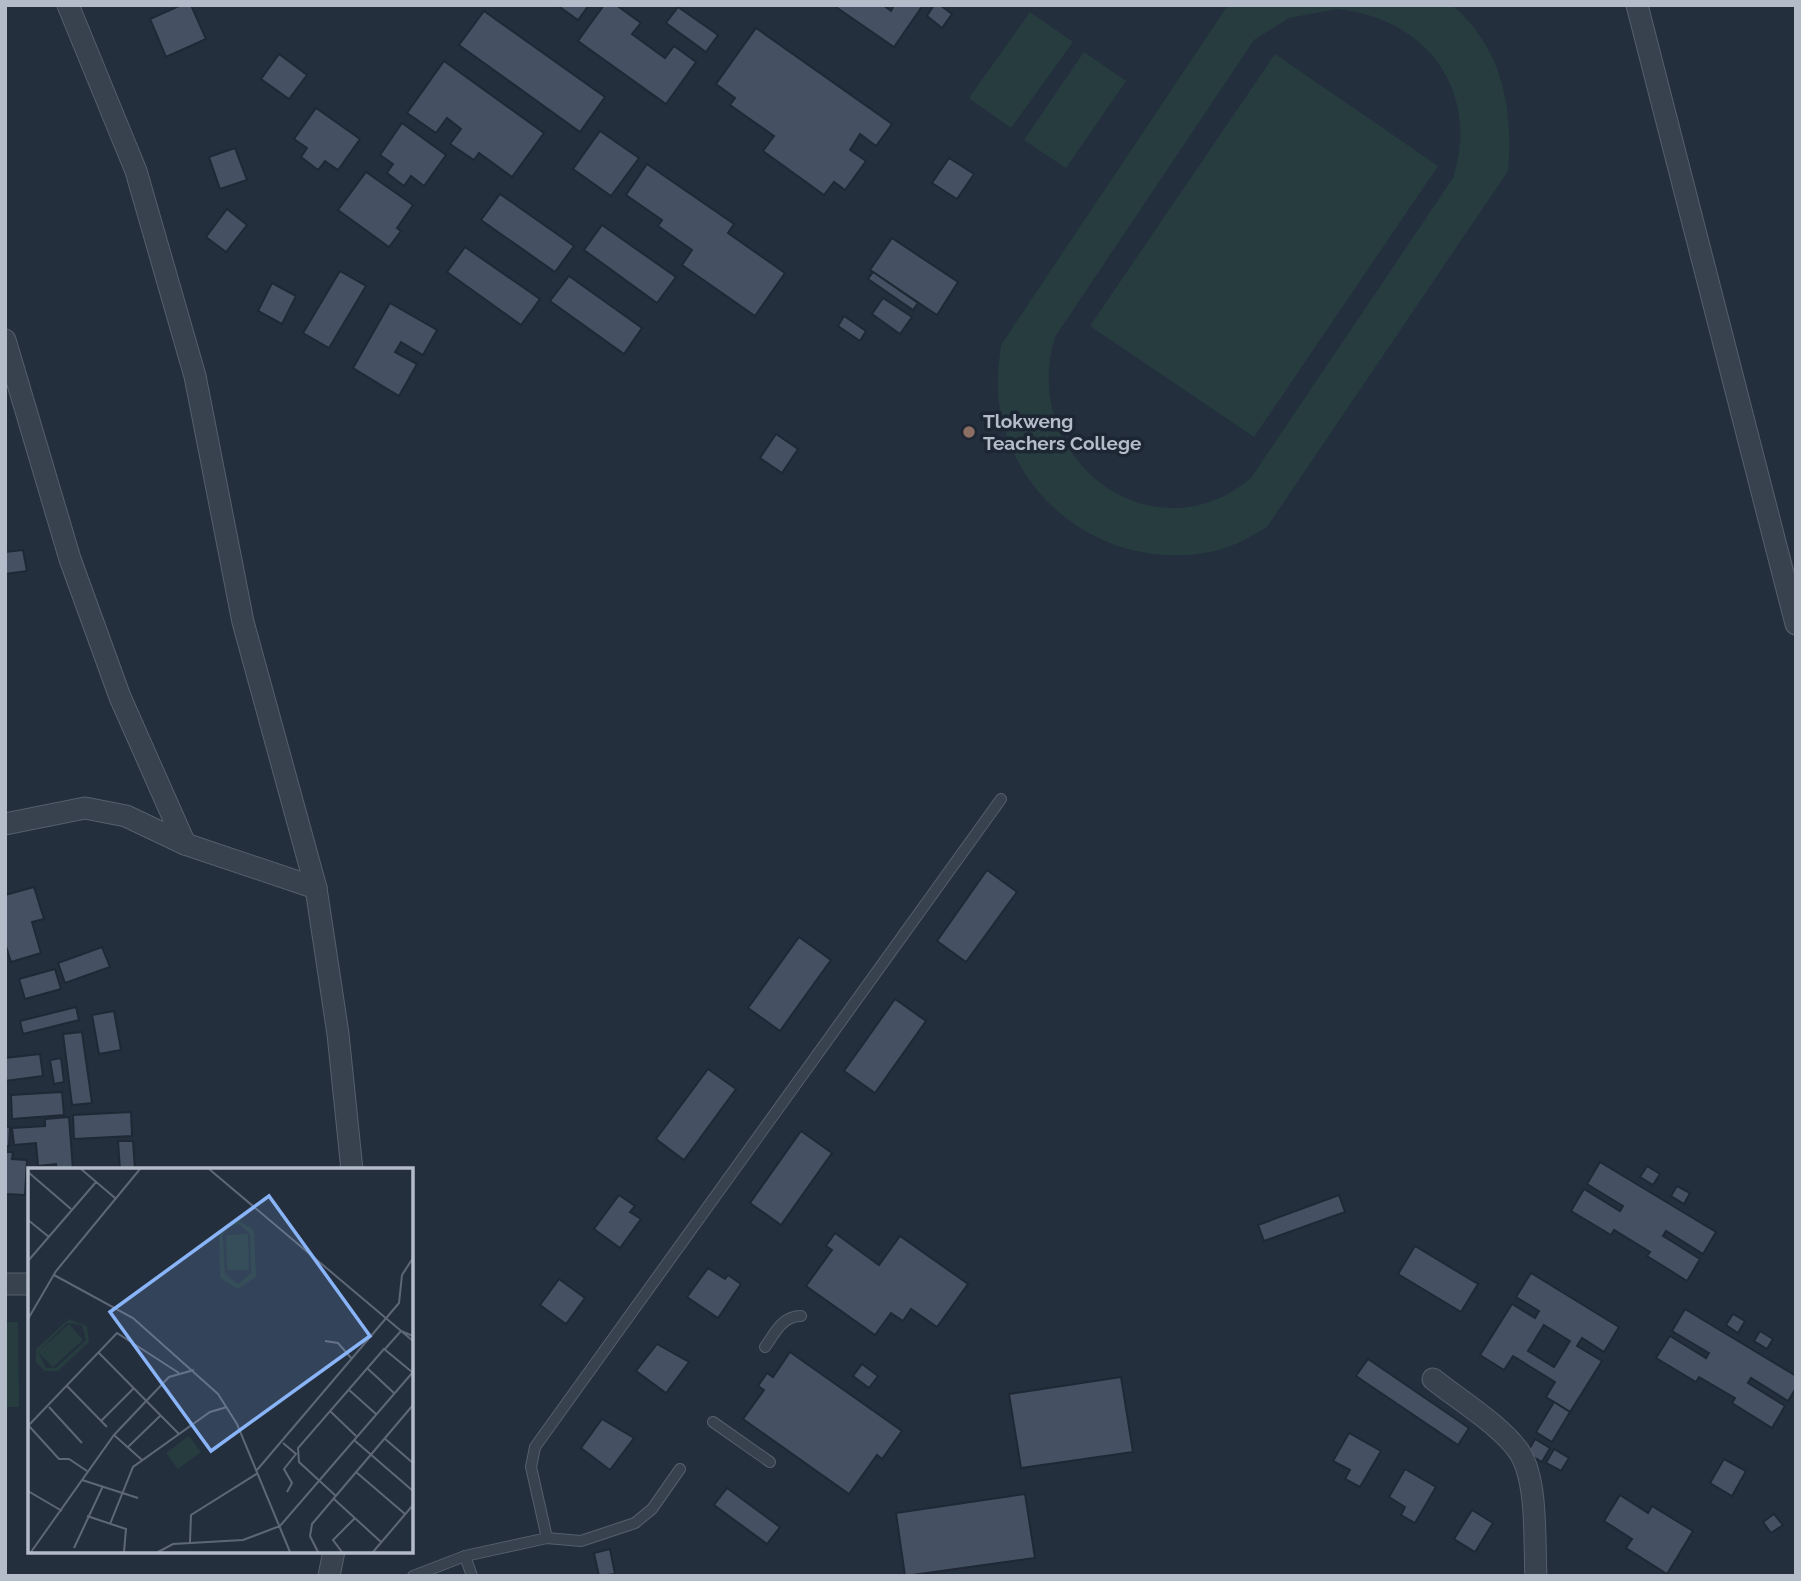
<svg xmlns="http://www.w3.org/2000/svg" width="1801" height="1581" viewBox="0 0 1801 1581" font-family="Raleway,sans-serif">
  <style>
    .green { fill: #263c3f; fill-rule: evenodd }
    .building { fill: #455162; stroke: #1f2835; stroke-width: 2; fill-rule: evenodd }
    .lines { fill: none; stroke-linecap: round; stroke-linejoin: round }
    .lane-casing { stroke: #565f6c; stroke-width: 12 }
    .street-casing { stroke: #565f6c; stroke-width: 23 }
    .lane { stroke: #38414e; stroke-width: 10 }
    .street { stroke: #38414e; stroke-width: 21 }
    .education-dot { fill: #8d6e63; stroke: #1d2633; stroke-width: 2.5 }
    .labels { text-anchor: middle; stroke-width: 7; stroke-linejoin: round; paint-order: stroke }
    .poi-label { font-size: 19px; font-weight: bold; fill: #b4bcc9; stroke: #1d2633; text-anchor: start }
    .inset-road { fill: none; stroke: #5e6776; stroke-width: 2 }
    .view { fill: #8ab4f8; fill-opacity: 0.15; stroke: #8ab4f8; stroke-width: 3.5 }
    .inset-edge { fill: none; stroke: #b4bcc9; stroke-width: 3.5 }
  </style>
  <rect width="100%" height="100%" fill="#242f3e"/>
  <!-- green -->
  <g class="green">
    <path d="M1228 5H1452C1502 47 1514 109 1508 171L1267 527C1247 539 1227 550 1204 553 1110 568 1020 507 1001 414 996 391 998 368 1001 345ZM1337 9C1426 18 1481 90 1453 178L1251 478C1152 561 1018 458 1055 337L1254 40 1289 18Z"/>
    <path d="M1030 12 1073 42 1011 128 969 98Z"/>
    <path d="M1084 52 1126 81 1066 168 1024 140Z"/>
    <path d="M1275 54 1438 166 1254 437 1090 326Z"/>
    <path d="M5 1322H18L19 1407H5Z"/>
  </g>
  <!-- building -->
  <g class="building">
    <path d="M181 5H191L206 39 166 57 150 19Z"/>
    <path d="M557 5H589L578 20Z"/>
    <path d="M604 5H616L641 23 632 34 665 58 674 46 696 62 666 104 578 41Z"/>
    <path d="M833 5H883L891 11 894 5H923L894 47Z"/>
    <path d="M934 5H940L952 14 942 28 927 16Z"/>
    <path d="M678 7 718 35 706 52 666 23Z"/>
    <path d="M484 11 605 97 580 132 459 45Z"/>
    <path d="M756 28 892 124 876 146 860 134 850 150 866 161 845 190 834 182 824 195 763 151 774 136 730 105 735 98 716 84Z"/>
    <path d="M279 54 307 75 289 99 261 79Z"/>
    <path d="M444 61 544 133 512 177 479 153 474 160 450 144 461 129 447 118 436 133 407 113Z"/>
    <path d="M316 108 360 139 338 170 325 161 318 170 301 157 307 148 294 139Z"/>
    <path d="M402 123 446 155 424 186 411 176 404 186 387 173 393 164 380 155Z"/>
    <path d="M600 131 639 158 611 196 573 169Z"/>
    <path d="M235 148 247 180 220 189 209 157Z"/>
    <path d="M949 158 974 174 957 199 932 183Z"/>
    <path d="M647 164 734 224 728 233 785 273 755 316 682 265 692 250 658 226 662 220 626 195Z"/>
    <path d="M366 172 413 205 397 228 401 231 389 247 338 210Z"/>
    <path d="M500 194 574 246 555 272 481 220Z"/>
    <path d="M227 209 247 225 226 252 206 237Z"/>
    <path d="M602 225 676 277 657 303 584 250Z"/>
    <path d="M892 238 958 282 937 315 870 270Z"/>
    <path d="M465 247 540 299 521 325 447 272Z"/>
    <path d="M340 271 366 286 329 348 303 333Z"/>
    <path d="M873 272 918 303 913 310 868 279Z"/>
    <path d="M569 276 642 328 624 354 550 301Z"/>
    <path d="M272 283 296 296 282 324 258 311Z"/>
    <path d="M883 298 912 317 900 334 872 314Z"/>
    <path d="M390 303 437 330 423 355 401 342 395 352 417 364 399 396 353 368Z"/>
    <path d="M844 316 866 331 860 341 838 326Z"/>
    <path d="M776 434 798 449 782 473 760 458Z"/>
    <path d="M23 550 27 571 5 574V552Z"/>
    <path d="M987 870 1017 892 966 962 937 941Z"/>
    <path d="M34 887 44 919 32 922 41 953 11 962 5 943V895Z"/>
    <path d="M799 937 831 960 780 1031 748 1008Z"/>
    <path d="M102 947 110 967 65 983 58 963Z"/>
    <path d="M55 969 61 989 25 999 19 979Z"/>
    <path d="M895 999 926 1021 875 1093 844 1071Z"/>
    <path d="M76 1007 79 1020 23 1034 20 1021Z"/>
    <path d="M114 1011 121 1050 99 1054 92 1015Z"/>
    <path d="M82 1032 92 1103 72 1105 63 1034Z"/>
    <path d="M40 1054 43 1076 5 1081V1058Z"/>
    <path d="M61 1058 64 1082 54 1084 50 1060Z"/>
    <path d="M708 1069 736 1089 684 1160 656 1139Z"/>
    <path d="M62 1092 64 1115 12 1119 11 1095Z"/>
    <path d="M131 1112 132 1136 74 1139 73 1115Z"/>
    <path d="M69 1117 73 1170H57L56 1164 38 1166 36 1143 14 1145 12 1128 45 1126V1119Z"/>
    <path d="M5 1126 10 1127 9 1146H5Z"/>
    <path d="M801 1131 832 1153 781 1225 750 1203Z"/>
    <path d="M118 1141H133L135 1170H120Z"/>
    <path d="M5 1152H13L12 1159 27 1160 25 1195 5 1194Z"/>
    <path d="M1600 1162 1716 1232 1703 1254 1666 1231 1663 1236 1700 1259 1687 1281 1647 1256 1650 1252 1614 1230 1611 1235 1571 1211 1584 1189 1620 1211 1623 1206 1587 1184Z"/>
    <path d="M1647 1166 1660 1174 1653 1185 1640 1177Z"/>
    <path d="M1677 1186 1690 1193 1684 1204 1671 1196Z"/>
    <path d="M619 1195 635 1206 630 1212 641 1219 620 1248 594 1229Z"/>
    <path d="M1339 1195 1345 1212 1264 1241 1258 1225Z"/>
    <path d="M835 1233 879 1265 900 1236 968 1284 937 1327 911 1309 903 1321 891 1313 875 1335 806 1286 832 1250 826 1246Z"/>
    <path d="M1415 1246 1478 1284 1461 1312 1398 1274Z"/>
    <path d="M708 1268 725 1279 728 1275 741 1284 718 1318 687 1297Z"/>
    <path d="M1531 1273 1619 1327 1604 1352 1582 1338 1577 1346 1602 1361 1570 1412 1546 1397 1555 1382 1513 1356 1504 1370 1480 1355 1512 1304 1535 1318 1539 1311 1516 1297ZM1544 1325 1570 1341 1554 1367 1528 1351Z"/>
    <path d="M559 1279 585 1298 566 1324 540 1305Z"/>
    <path d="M1685 1309 1796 1376V1388L1788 1401 1751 1378 1748 1383 1785 1406 1772 1428 1732 1403 1735 1398 1699 1377 1696 1382 1656 1358 1670 1336 1706 1358 1709 1353 1672 1331Z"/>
    <path d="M1733 1314 1745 1321 1738 1333 1726 1325Z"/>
    <path d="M1760 1331 1773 1339 1767 1349 1754 1341Z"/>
    <path d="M657 1344 689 1362 666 1393 636 1371Z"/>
    <path d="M790 1352 902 1431 882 1459 877 1455 849 1494 743 1419 764 1390 758 1386 767 1373 773 1377Z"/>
    <path d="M1368 1359 1469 1428 1458 1445 1356 1376Z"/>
    <path d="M862 1364 878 1376 869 1388 853 1376Z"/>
    <path d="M1121 1377 1133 1452 1021 1468 1009 1394Z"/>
    <path d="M1554 1402 1570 1412 1552 1442 1536 1432Z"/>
    <path d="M602 1419 634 1438 610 1470 581 1448Z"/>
    <path d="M1349 1433 1381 1451 1360 1487 1345 1479 1350 1470 1333 1461Z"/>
    <path d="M1535 1439 1550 1448 1542 1462 1527 1453Z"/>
    <path d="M1554 1449 1569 1458 1561 1471 1546 1463Z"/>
    <path d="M1724 1459 1746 1471 1732 1496 1710 1483Z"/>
    <path d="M1405 1469 1436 1487 1415 1523 1401 1515 1405 1507 1389 1497Z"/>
    <path d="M727 1488 780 1527 767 1544 714 1505Z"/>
    <path d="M1025 1494 1035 1558 905 1576 896 1513Z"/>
    <path d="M1620 1495 1648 1513 1652 1506 1693 1531 1667 1574 1626 1548 1632 1539 1604 1521Z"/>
    <path d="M1472 1510 1493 1523 1475 1552 1454 1539Z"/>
    <path d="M1774 1514 1783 1525 1771 1533 1763 1522Z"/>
    <path d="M610 1549 615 1574 599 1576 594 1553Z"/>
  </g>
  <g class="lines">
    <!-- lane casing -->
    <g class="lane-casing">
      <g id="lane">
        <path d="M765 1347C775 1333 782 1316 801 1316"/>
        <path d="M713 1422 770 1462"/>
        <path d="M547 1538 531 1467 535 1447 1001 799"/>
        <path d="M465 1556 472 1576"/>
        <path d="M413 1576 465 1556 547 1538 581 1541 635 1523 652 1509 680 1469"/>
      </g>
    </g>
    <!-- street casing -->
    <g class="street-casing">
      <g id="street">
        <path d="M68 5 136 171 195 376 243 622 316 888 338 1034 352 1170"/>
        <path d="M1637 5 1796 624"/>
        <path d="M5 340 70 559 120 697 185 844"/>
        <path d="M5 824 85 808 126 816 185 844 316 888"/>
        <path d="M5 1284H30"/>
        <path d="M1433 1379C1459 1400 1502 1426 1520 1453 1538 1483 1534 1541 1536 1576"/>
        <path d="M329 1576 334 1551"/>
      </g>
    </g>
    <!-- lane -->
    <use href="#lane" class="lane"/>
    <!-- street -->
    <use href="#street" class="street"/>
  </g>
  <!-- markers -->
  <circle class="education-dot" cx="969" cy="432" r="7"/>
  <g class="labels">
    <!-- poi labels -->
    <g class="poi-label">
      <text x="983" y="428">Tlokweng<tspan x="983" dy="22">Teachers College</tspan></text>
    </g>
  </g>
  <!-- overview -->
  <g transform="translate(28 1168)">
    <rect width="385" height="385" fill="#242f3e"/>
    <path d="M208 51 226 62 228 109 210 121 192 110 191 63ZM211 56 222 66 223 105 210 116 197 106 195 67 201 59ZM220 66 221 102H199L198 67ZM41 151 59 158 61 174 30 203H17L8 194V181ZM39 155 54 157 58 172 28 200H18L10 184 25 199 55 172 41 156 10 184ZM161 268 173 284 150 301 138 285Z" fill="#263c3f" fill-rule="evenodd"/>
    <path class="inset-road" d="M53 1 87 30M181 1 385 173M0 4 43 41M0 52 21 69M0 93 68 14M26 107 105 150 190 226 209 256 262 384M0 151 28 103 112 1M297 173 310 175 324 191M357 181 373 163 385 168M70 184 151 266M339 200 366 225M39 218 79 259M320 221 348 246M21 239 54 275M302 243 328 268M73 253 106 220M0 258 89 165 151 205M1 258 31 291H41L59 303M86 267 114 292M356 270 385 295M326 272 385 323M255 275 268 286 256 301 264 315 259 324M100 279 133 247M229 302 371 135 374 107 385 90M328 304 377 346M54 312 110 330M0 323 34 343M308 328 271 294 270 280 356 181 384 204M306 331 353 374M59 348 98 361 96 384M82 356 105 299 182 244 199 239M162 374 163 347 230 305M46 380 75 318M3 384 86 267 141 209 166 202M130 384 145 376 215 372 252 358 385 204M290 384 282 368 284 356 385 237M314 384 305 372 327 350M345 384 385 337"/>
    <path class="view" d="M241 28 342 168 183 283 82 144Z"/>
    <rect width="385" height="385" class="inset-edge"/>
  </g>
  <!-- border -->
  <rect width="1801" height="1581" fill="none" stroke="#b4bcc9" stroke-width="14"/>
</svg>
